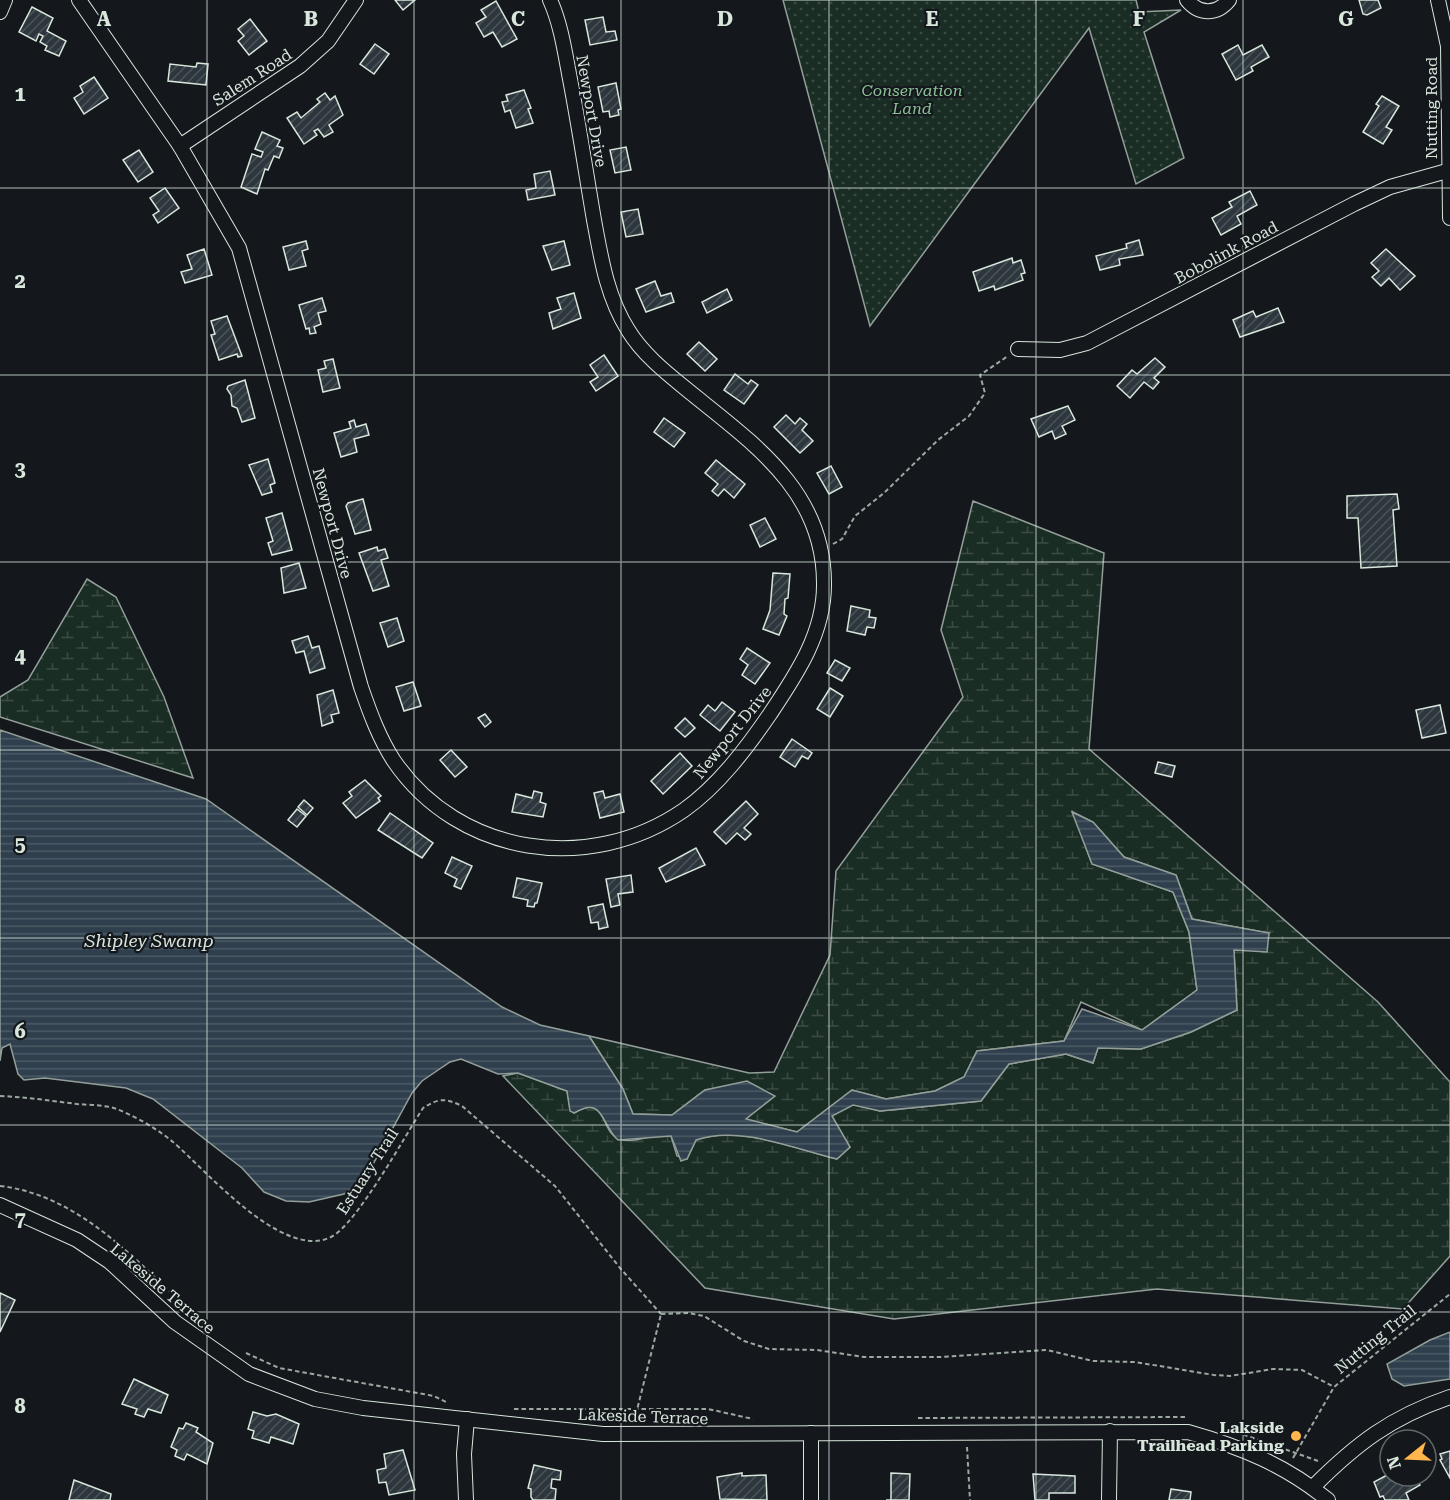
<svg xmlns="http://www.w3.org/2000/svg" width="1450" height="1500" viewBox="0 0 1450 1500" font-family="'Roboto Serif',serif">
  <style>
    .wetland { fill: url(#wetland-marsh); stroke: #939e99; stroke-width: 1.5 }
    .park { fill: url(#park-dots); stroke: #939e99; stroke-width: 1.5 }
    .water { fill: url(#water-rules); stroke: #939e99; stroke-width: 1.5 }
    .building { fill: url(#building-hatch); stroke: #d8e6dc; stroke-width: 1.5 }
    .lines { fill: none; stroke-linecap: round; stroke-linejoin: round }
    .minor-casing { stroke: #d8e6dc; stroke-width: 16 }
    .path { stroke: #9da8a2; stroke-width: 2; stroke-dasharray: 4.5 3; stroke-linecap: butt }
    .minor { stroke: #14181c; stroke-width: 14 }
    .grid { fill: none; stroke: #d8e6dc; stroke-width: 1.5; stroke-opacity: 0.55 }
    .poi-dot { fill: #ffb74d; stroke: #14181c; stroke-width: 2 }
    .labels { text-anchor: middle; stroke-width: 4.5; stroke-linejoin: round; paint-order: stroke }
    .street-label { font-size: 16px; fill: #d8e6dc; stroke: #14181c }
    .park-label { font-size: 16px; font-style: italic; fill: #8ac095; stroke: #14181c }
    .poi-label { font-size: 16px; font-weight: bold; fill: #d8e6dc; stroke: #14181c; text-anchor: end }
    .water-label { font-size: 18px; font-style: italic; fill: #d8e6dc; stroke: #14181c }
    .grid-label { font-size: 20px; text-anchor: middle; font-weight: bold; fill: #d8e6dc; stroke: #14181c; stroke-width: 4.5; stroke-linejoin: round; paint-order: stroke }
  </style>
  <defs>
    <pattern id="wetland-marsh" width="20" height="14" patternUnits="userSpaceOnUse" patternTransform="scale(1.5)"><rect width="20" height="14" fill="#1a2d24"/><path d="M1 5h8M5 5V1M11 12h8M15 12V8" fill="none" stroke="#3b4b43"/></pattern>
    <pattern id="park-dots" width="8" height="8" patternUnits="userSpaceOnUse" patternTransform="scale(1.5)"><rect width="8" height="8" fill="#1a2d24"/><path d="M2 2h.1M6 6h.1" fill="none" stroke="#3b4b43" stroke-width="1.8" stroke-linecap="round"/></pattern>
    <pattern id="water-rules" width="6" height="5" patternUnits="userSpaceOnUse" patternTransform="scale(1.5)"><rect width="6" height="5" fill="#2f3f4d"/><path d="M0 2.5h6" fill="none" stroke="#4c5b66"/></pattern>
    <pattern id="building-hatch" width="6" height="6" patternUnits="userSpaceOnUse" patternTransform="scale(1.5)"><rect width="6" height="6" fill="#2c363c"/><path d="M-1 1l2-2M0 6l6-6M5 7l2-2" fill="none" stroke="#4a5358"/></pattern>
  </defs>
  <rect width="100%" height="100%" fill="#14181c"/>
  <!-- wetland -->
  <g class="wetland">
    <path d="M973 501 1104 553 1089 749 1378 1002 1450 1082V1256L1403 1309 1157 1289 894 1319 705 1288 503 1076 518 1073 567 1091 570 1108 574 1113C609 1093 598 1130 619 1139 635 1145 655 1131 671 1136L677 1156 687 1159 696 1140C739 1125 794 1148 837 1159L850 1147 831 1115 853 1104 880 1111 981 1101 1009 1064 1066 1054 1093 1063 1098 1048 1141 1049 1191 1032 1237 1010 1234 950 1269 933 1192 919 1176 875 1124 857 1093 822 1073 812 1092 864 1173 892 1189 932 1197 990 1142 1030 1081 1002 1064 1041 977 1051 964 1077 935 1091 886 1099 852 1090 797 1132 745 1119 705 1090 672 1115 633 1114 623 1089 589 1036 749 1073 774 1072 830 955 836 871 963 697 941 630Z"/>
    <path d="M87 579 116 597 164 697 193 778 0 717V697L28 680Z"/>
  </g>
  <!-- park -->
  <path class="park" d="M783 0H1136L1139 12 1181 10 1144 32 1184 158 1136 184 1089 28 870 326Z"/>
  <!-- water -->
  <g class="water">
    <path d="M0 730 206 799 502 1007 540 1025 589 1036 623 1089 633 1114 672 1115 705 1090 747 1081 775 1096 746 1119 797 1132 852 1090 886 1099 935 1091 964 1077 977 1051 1064 1041 1082 1009 1142 1030 1197 990 1189 932 1173 892 1092 864 1072 812 1093 822 1124 857 1176 875 1192 919 1269 933 1267 952 1234 950 1237 1010 1191 1032 1141 1049 1098 1048 1093 1063 1066 1054 1009 1064 981 1101 880 1111 853 1105 832 1116 850 1147 837 1159C795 1149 739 1125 696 1140L687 1159 681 1161 671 1136 618 1140C601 1125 604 1095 574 1113L570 1111 567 1091 518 1073 498 1074 461 1059 450 1062 422 1081 412 1093 365 1179 344 1194 309 1202 286 1201 264 1192 242 1168 153 1099 126 1088 45 1078 24 1080 18 1074 10 1044 2 1048 0 1061Z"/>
    <path d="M1450 1332V1379L1404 1386 1392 1379 1387 1364 1430 1340Z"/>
  </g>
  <!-- building -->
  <g class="building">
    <path d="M395 0H415L403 10Z"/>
    <path d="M1359 0H1378L1381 8 1367 15 1363 14Z"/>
    <path d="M496 1 517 39 502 47 493 32 484 37 476 23 486 17 481 10Z"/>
    <path d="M32 7 53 18 47 31 66 41 59 56 45 50 47 46 40 42 43 36 39 34 36 41 19 32Z"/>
    <path d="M603 17 606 32 615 31 617 40 590 45 585 20Z"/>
    <path d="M250 19 267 41 249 55 238 41 244 36 238 29Z"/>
    <path d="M375 44 389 54 374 74 360 64Z"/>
    <path d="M1238 45 1243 55 1262 45 1269 57 1251 67 1253 71 1236 80 1222 54Z"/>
    <path d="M197 63 208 64 206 85 168 81 170 64 196 67Z"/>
    <path d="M94 77 108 98 84 114 74 98 83 92 80 86Z"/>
    <path d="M616 83 621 109 618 110 619 115 610 117 609 111 603 112 598 87Z"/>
    <path d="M524 90 531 108 528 109 533 123 516 128 510 110 505 112 502 102 508 101 506 95Z"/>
    <path d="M325 93 330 100 335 96 343 115 329 125 333 132 324 137 318 129 314 131 317 135 304 144 287 118 297 112 301 118 320 102 317 99Z"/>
    <path d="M1382 96 1399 106 1386 127 1392 130 1383 144 1363 132 1379 106 1376 104Z"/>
    <path d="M262 132 280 140 277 146 283 148 279 158 274 156 268 170 265 169 257 194 241 187 252 154 261 157 263 152 255 149Z"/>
    <path d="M626 147 631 170 615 173 610 150Z"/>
    <path d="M139 150 153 172 138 182 123 160Z"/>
    <path d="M550 171 555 195 528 200 526 190 536 188 534 174Z"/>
    <path d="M165 188 179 208 158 223 153 215 159 211 150 198Z"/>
    <path d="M1250 191 1257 205 1237 216 1241 224 1221 235 1212 218 1232 207 1229 202Z"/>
    <path d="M638 209 643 234 626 237 621 212Z"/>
    <path d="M1139 240 1143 255 1119 259 1120 265 1100 270 1096 256 1127 248 1126 244Z"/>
    <path d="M306 241 308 249 302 251 306 266 289 270 283 247Z"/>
    <path d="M564 241 570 265 552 270 543 246Z"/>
    <path d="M204 249 212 275 185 283 181 272 192 269 187 255Z"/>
    <path d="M1386 249 1415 276 1400 290 1389 278 1381 286 1372 277 1379 271 1371 263Z"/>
    <path d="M1012 258 1013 263 1021 260 1025 273 1021 274 1023 280 995 290 994 286 979 291 973 272Z"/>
    <path d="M655 281 661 296 671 293 674 302 646 312 636 289Z"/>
    <path d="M727 289 732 300 707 313 702 302Z"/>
    <path d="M574 293 581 318 553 329 549 313 561 309 557 298Z"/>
    <path d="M322 298 326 311 318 313 321 324 314 327 316 333 310 334 309 328 306 329 299 305Z"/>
    <path d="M1278 308 1284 322 1240 337 1233 320 1253 311 1256 317Z"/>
    <path d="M227 316 242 356 238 357 237 354 219 360 211 335 215 334 211 321Z"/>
    <path d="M699 342 717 359 705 371 687 354Z"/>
    <path d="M604 355 618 376 596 391 590 382 598 377 590 365Z"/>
    <path d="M1155 358 1165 367 1154 378 1159 382 1153 389 1144 382 1130 398 1117 386 1132 370 1137 374Z"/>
    <path d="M333 359 340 388 323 392 318 370 326 368 324 361Z"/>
    <path d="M735 374 748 384 751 380 758 385 744 404 724 390Z"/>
    <path d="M245 380 255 418 242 422 237 408 232 406 231 395 227 389 228 386Z"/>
    <path d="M1068 406 1075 420 1062 426 1066 434 1055 439 1052 431 1039 437 1031 419Z"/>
    <path d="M786 415 795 424 800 418 807 424 802 430 813 441 800 453 774 427Z"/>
    <path d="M664 418 685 433 674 447 654 432Z"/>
    <path d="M354 420 356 427 366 424 369 435 354 439 357 452 341 457 334 433 351 428 349 422Z"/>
    <path d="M268 459 275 483 270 485 272 492 262 495 249 465Z"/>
    <path d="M716 460 745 484 734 498 724 489 718 496 712 491 718 484 705 473Z"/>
    <path d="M831 466 842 487 829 494 817 473Z"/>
    <path d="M1397 494 1399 509 1393 510 1397 566 1361 568 1358 518H1347V496Z"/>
    <path d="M363 499 371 530 355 534 346 506 348 503Z"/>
    <path d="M282 513 292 550 272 555 268 543 273 541 266 518Z"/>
    <path d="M765 518 776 539 760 547 750 525Z"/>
    <path d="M377 547 378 551 385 549 388 558 381 560 389 586 373 591 359 553Z"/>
    <path d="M299 563 306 588 284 593 281 568Z"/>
    <path d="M773 573 790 574 788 598 785 599 784 614 787 616 779 635 763 629 770 610Z"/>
    <path d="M851 606 870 610 869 617 876 618 874 628 867 627 865 635 847 631Z"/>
    <path d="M397 618 404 641 388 647 380 623Z"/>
    <path d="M308 636 312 648 319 646 325 668 310 673 304 651 296 653 292 641Z"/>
    <path d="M747 648 770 663 755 684 742 675 748 665 740 659Z"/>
    <path d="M835 660 850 668 842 681 827 673Z"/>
    <path d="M413 682 421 706 404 711 396 687Z"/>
    <path d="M830 688 843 696 830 717 817 709Z"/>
    <path d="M333 690 339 713 331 715 333 722 322 726 317 695Z"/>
    <path d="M722 702 735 712 720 731 700 715 708 705 715 711Z"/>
    <path d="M1440 705 1446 733 1422 738 1416 710Z"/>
    <path d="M485 714 491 722 485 727 478 718Z"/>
    <path d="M685 718 695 728 685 737 675 728Z"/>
    <path d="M792 739 812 753 808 759 802 756 795 767 780 757Z"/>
    <path d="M451 750 467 767 455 777 440 760Z"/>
    <path d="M680 753 692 766 663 794 651 781Z"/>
    <path d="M1158 762 1175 766 1172 777 1155 773Z"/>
    <path d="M365 780 381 796 378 798 380 801 356 818 343 803 352 796 349 792Z"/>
    <path d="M534 791 542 793 540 802 546 804 543 817 512 812 516 794 532 798Z"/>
    <path d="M603 791 605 798 620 794 624 812 600 818 594 793Z"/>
    <path d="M304 800 313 808 307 815 298 807Z"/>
    <path d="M746 801 758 814 744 828 751 834 745 840 737 833 726 844 714 832Z"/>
    <path d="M297 809 306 816 297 827 288 820Z"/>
    <path d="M390 813 433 843 422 858 378 830Z"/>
    <path d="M696 848 705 865 666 882 659 868Z"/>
    <path d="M452 857 472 866 461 889 454 886 457 879 445 873Z"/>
    <path d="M631 875 633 892 618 894 620 905 611 907 606 879Z"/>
    <path d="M517 878 542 883 537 903H535L534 907 527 906 528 900 513 897Z"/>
    <path d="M603 904 608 927 599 929 598 922 591 923 588 907Z"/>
    <path d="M0 1293 15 1300 0 1332Z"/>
    <path d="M134 1379 168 1395 161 1413 148 1409 144 1417 135 1414 137 1409 122 1404Z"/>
    <path d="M253 1412 267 1416 276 1414 299 1424 293 1444 271 1437 269 1443 252 1438 254 1431 248 1429Z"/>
    <path d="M186 1423 198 1428 196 1432 213 1443 207 1464 187 1454 184 1460 175 1456 177 1450 171 1447 179 1428 183 1429Z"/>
    <path d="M403 1450 415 1490 389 1495 386 1482 379 1483 377 1470 386 1468 384 1454Z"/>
    <path d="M1450 1451V1478L1440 1460 1442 1459 1440 1454Z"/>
    <path d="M534 1465 561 1471 560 1480 552 1479 551 1488 556 1489 555 1500H533L531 1497V1489L528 1488Z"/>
    <path d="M742 1473V1476L766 1475 767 1500 720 1499 717 1477Z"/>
    <path d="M891 1473 910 1474 909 1500H886H891Z"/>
    <path d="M1033 1474 1075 1476V1493H1049V1500H1035Z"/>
    <path d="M1387 1475 1389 1478 1415 1476 1420 1485 1406 1493 1409 1500H1385L1383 1496 1380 1497 1374 1482Z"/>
    <path d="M74 1480 111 1494 110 1500H69Z"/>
    <path d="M1171 1489 1191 1492 1190 1500H1169Z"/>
  </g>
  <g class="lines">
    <!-- minor casing -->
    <g class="minor-casing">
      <g id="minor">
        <path d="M79 0 180 146 239 248 361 687C370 713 379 738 394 761 459 856 590 875 684 810 718 786 746 749 770 714 796 675 824 634 824 585 825 490 751 442 685 388 664 371 642 353 628 330 607 297 601 258 594 220 586 173 579 126 570 79 565 53 561 24 550 0"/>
        <path d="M1187 0C1199 15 1217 15 1229 0"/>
        <path d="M1438 0 1448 46 1450 218"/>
        <path d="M0 12 5 0"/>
        <path d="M180 146 300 66 328 41 356 0"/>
        <path d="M1018 349 1060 350 1087 343 1354 204 1390 187 1447 171"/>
        <path d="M0 1205 77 1240 110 1262 175 1322 249 1374 315 1399 363 1408 603 1434 1188 1432C1241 1447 1285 1465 1328 1500"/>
        <path d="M1313 1487C1356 1444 1391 1417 1450 1397"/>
        <path d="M466 1500 464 1454 467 1419"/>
        <path d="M811 1500V1433"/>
        <path d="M1109 1500 1110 1431"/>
      </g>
    </g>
    <!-- path -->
    <g class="path">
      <path d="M833 544 842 539 855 516 884 493 938 440 969 416 985 393 980 375 1008 356"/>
      <path d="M0 1096C26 1097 52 1101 77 1104 89 1105 103 1105 114 1108 135 1116 156 1128 173 1142 205 1169 282 1261 331 1237 356 1225 405 1136 423 1108 439 1098 445 1098 462 1106L555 1186 620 1268 661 1314"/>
      <path d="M0 1186C87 1196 146 1273 209 1328"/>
      <path d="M661 1314 688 1313 704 1316 744 1341 769 1349 817 1350 864 1357H942L1047 1350 1093 1361 1135 1362 1214 1375 1230 1376 1273 1369 1302 1370 1334 1387"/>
      <path d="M246 1353 279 1368 434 1396 446 1402"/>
      <path d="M514 1409H708L753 1419"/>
      <path d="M918 1418 1188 1417"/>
      <path d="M634 1422 661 1314"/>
      <path d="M1222 1427 1318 1461"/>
      <path d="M967 1447 970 1500"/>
      <path d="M1293 1458 1334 1387 1450 1294"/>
    </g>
    <!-- minor -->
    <use href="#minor" class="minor"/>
  </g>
  <!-- grid -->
  <path class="grid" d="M207 0V1500M414 0V1500M621 0V1500M829 0V1500M1036 0V1500M1243 0V1500M0 188H1450M0 375H1450M0 562H1450M0 750H1450M0 938H1450M0 1125H1450M0 1312H1450"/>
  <!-- markers -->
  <circle class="poi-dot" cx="1296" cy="1436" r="6"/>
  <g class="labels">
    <!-- street labels -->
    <g class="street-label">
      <text transform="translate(252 77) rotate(-33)" y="6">Salem Road</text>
      <text transform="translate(1431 108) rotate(-90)" y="6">Nutting Road</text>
      <text transform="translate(592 111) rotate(80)" y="6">Newport Drive</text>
      <text transform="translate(1226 252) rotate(-28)" y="6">Bobolink Road</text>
      <text transform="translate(333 523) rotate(75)" y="6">Newport Drive</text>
      <text transform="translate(732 732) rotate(-51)" y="6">Newport Drive</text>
      <text transform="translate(367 1171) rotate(-57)" y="6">Estuary Trail</text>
      <text transform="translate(163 1288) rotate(40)" y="6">Lakeside Terrace</text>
      <text transform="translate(1375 1339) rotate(-39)" y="6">Nutting Trail</text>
      <text transform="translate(643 1416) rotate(2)" y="6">Lakeside Terrace</text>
    </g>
    <!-- park labels -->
    <g class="park-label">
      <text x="912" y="96">Conservation<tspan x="912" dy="18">Land</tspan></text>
    </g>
    <!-- poi labels -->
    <g class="poi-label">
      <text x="1284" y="1433">Lakside<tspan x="1284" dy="18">Trailhead Parking</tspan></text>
    </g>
    <!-- water labels -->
    <g class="water-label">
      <text x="149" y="947">Shipley Swamp</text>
    </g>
  </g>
  <g class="grid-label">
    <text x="104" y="26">A</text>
    <text x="311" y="26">B</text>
    <text x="518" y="26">C</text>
    <text x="725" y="26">D</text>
    <text x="932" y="26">E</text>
    <text x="1139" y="26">F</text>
    <text x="1346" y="26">G</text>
    <text x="20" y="101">1</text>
    <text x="20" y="288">2</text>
    <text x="20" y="476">3</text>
    <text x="20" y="663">4</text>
    <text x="20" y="851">5</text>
    <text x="20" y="1038">6</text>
    <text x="20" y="1226">7</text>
    <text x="20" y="1413">8</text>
  </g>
  <!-- north arrow -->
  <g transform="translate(1408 1458) rotate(252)"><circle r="28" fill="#14181c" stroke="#626a69" stroke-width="1.5"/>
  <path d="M0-4.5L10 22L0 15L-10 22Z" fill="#ffb74d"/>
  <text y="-9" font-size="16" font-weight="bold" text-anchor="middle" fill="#d8e6dc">N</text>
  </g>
</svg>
